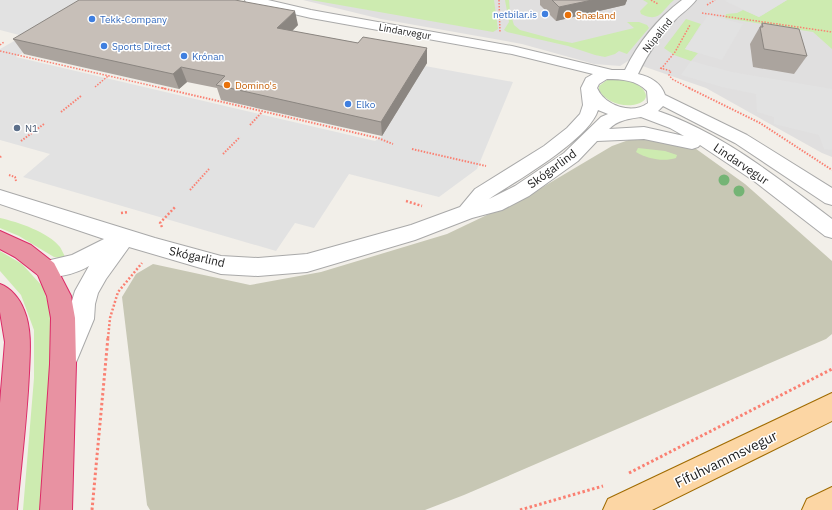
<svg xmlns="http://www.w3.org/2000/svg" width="832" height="510" viewBox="0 0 832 510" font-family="'IBM Plex Sans',sans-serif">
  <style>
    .residential { fill: #e0dfdf }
    .construction { fill: #c7c7b4 }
    .grass { fill: #cdebb0 }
    .parking { fill: #e2e2e2 }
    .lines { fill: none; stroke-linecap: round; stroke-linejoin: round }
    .minor-casing { stroke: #a9a9a9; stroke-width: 2 }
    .major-casing { stroke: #a06b00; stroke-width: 2 }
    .highway-casing { stroke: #dc2a67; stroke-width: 2 }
    .path-far3 { stroke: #fa8072; stroke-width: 1.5; stroke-dasharray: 1.5 1.5; stroke-linecap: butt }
    .path-far2 { stroke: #fa8072; stroke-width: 2; stroke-dasharray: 1.5 1.5; stroke-linecap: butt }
    .path-far1 { stroke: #fa8072; stroke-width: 2.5; stroke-dasharray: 2 2; stroke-linecap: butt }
    .path { stroke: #fa8072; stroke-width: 3; stroke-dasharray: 2.5 2.5; stroke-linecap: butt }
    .minor { fill: #fff; fill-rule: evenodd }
    .major { fill: #fcd6a4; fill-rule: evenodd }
    .highway { fill: #e892a2; fill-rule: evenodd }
    .tree { fill: #74b475 }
    .wall { fill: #aba49e }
    .shaded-wall { fill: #8b8681 }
    .building { fill: #c7bfb8; stroke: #8b8681 }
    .shop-dot { fill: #3f7fe0; stroke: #fff; stroke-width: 1.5 }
    .food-dot { fill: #e8710a; stroke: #fff; stroke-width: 1.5 }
    .service-dot { fill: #5c6f8a; stroke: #fff; stroke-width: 1.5 }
    .labels { text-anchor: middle; stroke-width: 3; stroke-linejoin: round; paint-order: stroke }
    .far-shop-label { font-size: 10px; fill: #366cbe; stroke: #fff; text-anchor: start }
    .far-food-label { font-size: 10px; fill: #c56008; stroke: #fff; text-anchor: start }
    .far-street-label { font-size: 10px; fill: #222; stroke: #fff }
    .far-service-label { font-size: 10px; fill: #4e5e75; stroke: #fff; text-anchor: start }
    .street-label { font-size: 12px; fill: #222; stroke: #fff }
    .near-street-label { font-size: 14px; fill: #222; stroke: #fff }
  </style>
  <rect width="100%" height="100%" fill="#f2efe9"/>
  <!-- residential -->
  <path class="residential" d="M303 0H832V157L822 153 706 88 628 61 620 66 594 64 522 44 381 19Z"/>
  <!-- construction -->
  <path class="construction" d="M637 137 692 146 745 184 832 261V334L826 339 464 495 425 510H150L147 505 122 297 136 274 153 264 250 285 321 272 447 234 531 194 612 146Z"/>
  <!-- grass -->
  <g class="grass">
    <path d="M311 0H494L498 29 493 32Z"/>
    <path d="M505 0H509L510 12 514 25 520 30 557 40 572 43 634 28 627 22H639L647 25 649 28 627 54 619 51 615 54 605 57 595 55 568 46 507 32 504 30 509 22Z"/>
    <path d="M643 0H674C661 11 660 23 641 14L640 11 648 3Z"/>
    <path d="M787 0H832V49L813 32 725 18 726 14 737 13 743 10 759 17Z"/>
    <path d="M686 19 701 24 685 49 698 53 691 61 674 55 664 48Z"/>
    <path d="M614 79C619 79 624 79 629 80 638 83 655 96 640 103 626 109 606 103 599 90V86L607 80Z"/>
    <path d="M638 148 665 151 677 155 676 158C664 162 647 159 636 152Z"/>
    <path d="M0 218C18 222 48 232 60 247 62 250 64 255 66 259L54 257 19 236 0 228Z"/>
    <path d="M0 251 22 264 43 287 51 314V369L42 510H23L34 378V330L21 295 0 271Z"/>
  </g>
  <!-- parking -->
  <g class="parking">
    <path d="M0 0H108L16 57 375 141 381 137 425 66 513 82 477 169 439 197 349 174 314 228 295 223 276 251 23 177 50 154 0 140V49L23 36 0 30Z"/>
    <path d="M727 0H787L759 17 725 1Z"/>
    <path d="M708 15 743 24 722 60 685 49Z"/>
    <path d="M691 61 732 72 832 89V150L824 149 819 135 774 124V117L757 112 756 94 722 87 681 75Z"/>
  </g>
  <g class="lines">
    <!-- minor casing -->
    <g class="minor-casing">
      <path id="minor" d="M245 0H268L311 10 512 46 612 70H625C638 43 658 18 682 0H696C691 7 682 13 676 19 660 35 648 53 638 74 651 77 661 83 665 95L747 135 832 188V205L825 203 735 143 663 106 658 111C722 133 778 178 832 219V238L825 236 754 181 700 145 698 147 692 149 644 139 597 141 578 161 529 196 502 210 472 218 415 240 307 272 258 276 221 274 129 247 106 279 98 293 95 304 94 319 72 372 63 375 54 372 50 363 70 319 71 304 75 291 89 266C76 274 53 280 38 275L35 269 38 263 72 255 104 239 0 204V190L155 238 221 256 258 258 307 254 411 225 460 207 475 189 544 146 567 128 580 114 583 105 581 88 586 78 593 74 512 54 311 18 246 3ZM607 79C622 79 636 80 647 91L648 103C632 115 605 106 597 88L599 84ZM598 110 608 114 601 117 564 153 515 186 489 199C516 181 589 140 598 110ZM641 117 670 128 684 136 644 127 609 129C618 120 628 119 641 117Z"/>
    </g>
    <!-- major casing -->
    <g class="major-casing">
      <g id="major">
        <path d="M832 393V421L652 510H603L608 499Z"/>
        <path d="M832 487V510H802L807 499Z"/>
      </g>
    </g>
    <!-- highway casing -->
    <g class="highway-casing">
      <g id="highway">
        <path d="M0 231 31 245 54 263 71 296 75 318 76 364 72 510H40L50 364 51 318 47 296 38 275 15 257 0 249Z"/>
        <path d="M0 284C11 288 20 299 24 310 32 329 30 352 29 373 27 419 21 464 17 510H0V403L5 342 0 312Z"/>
      </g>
    </g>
    <!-- path-far3 -->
    <g class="path-far3">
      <path d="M499 0 500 32"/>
      <path d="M651 0 658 4"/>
      <path d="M707 5 715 0"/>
      <path d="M702 13 832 32"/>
      <path d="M0 45 4 42"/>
      <path d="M0 51 166 89"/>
      <path d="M660 68 671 71 669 75 672 79 691 89"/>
      <path d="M661 69 675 52 690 25"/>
      <path d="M95 87 108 76"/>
    </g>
    <!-- path-far2 -->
    <g class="path-far2">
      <path d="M162 88 378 138 393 144"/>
      <path d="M689 88 760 123 832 170"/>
      <path d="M61 112 81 96"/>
      <path d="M250 125 262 112"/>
      <path d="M21 141 44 124"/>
      <path d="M412 149 486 166"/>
      <path d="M223 154 240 137"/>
      <path d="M0 157 2 156"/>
      <path d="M9 175 15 177 16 181"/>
      <path d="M190 190 209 169"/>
    </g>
    <!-- path-far1 -->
    <g class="path-far1">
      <path d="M406 201 422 206"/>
      <path d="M121 213 128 212"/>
      <path d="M162 227 160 223 176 206"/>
      <path d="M108 338 110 318 118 292 142 263"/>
    </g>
    <!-- path -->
    <g class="path">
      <path d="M629 473 832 369"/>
      <path d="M92 510 108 337"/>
      <path d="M520 510 603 486"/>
    </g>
    <!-- minor -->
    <use href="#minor" class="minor"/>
    <!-- major -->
    <use href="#major" class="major"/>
    <!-- highway -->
    <use href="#highway" class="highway"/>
  </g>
  <!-- trees -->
  <g class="tree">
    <circle cx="724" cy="180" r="5.5"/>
    <circle cx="739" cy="191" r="5.5"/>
  </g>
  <!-- wall -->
  <g class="wall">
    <path d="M540 0H627L625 5 556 21 540 5Z"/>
    <path d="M762 23 807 56 794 74 753 67 750 44Z"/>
    <path d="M298 25 292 31 358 43 427 48V63L382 136 221 100 217 88 187 82 179 89 24 54 13 39Z"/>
  </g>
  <!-- shaded-wall -->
  <g class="shaded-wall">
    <path d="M592 0H627L625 5 556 21 559 7Z"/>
    <path d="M295 11 298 25 281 42 277 28Z"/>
    <path d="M427 48V63L382 136 381 122Z"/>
    <path d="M181 67 187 82 179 89 173 74Z"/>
  </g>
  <!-- building -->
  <g class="building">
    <path d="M79 0H235L295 11 277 28 358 43 363 37 427 48 381 122 216 85 225 76 181 67 173 74 13 39Z"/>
    <path d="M552 0H592L559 7Z"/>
    <path d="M762 23 799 29 807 56 764 49 760 27H763Z"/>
  </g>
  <!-- markers -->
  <g class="shop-dot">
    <circle cx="545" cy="14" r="4"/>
    <circle cx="92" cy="19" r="4"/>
    <circle cx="104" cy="46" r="4"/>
    <circle cx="184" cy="56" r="4"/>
    <circle cx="348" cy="104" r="4"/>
  </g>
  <g class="food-dot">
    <circle cx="568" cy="15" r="4"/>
    <circle cx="227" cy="85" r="4"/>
  </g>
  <circle class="service-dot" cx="17" cy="128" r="4"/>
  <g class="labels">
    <!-- far-shop labels -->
    <g class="far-shop-label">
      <text x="537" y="18" text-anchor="end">netbilar.is</text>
      <text x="100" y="23">Tekk-Company</text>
      <text x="112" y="50">Sports Direct</text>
      <text x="192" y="60">Krónan</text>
      <text x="356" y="108">Elko</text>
    </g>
    <!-- far-food labels -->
    <g class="far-food-label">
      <text x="576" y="19">Snæland</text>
      <text x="235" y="89">Domino's</text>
    </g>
    <!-- far-street labels -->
    <g class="far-street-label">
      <text transform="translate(405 31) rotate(10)" y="4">Lindarvegur</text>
      <text transform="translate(657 35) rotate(-51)" y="4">Núpalind</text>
    </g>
    <!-- far-service labels -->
    <g class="far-service-label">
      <text x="25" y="132">N1</text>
    </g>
    <!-- street labels -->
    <g class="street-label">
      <text transform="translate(741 164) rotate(34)" y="4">Lindarvegur</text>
      <text transform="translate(552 169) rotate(-36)" y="4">Skógarlind</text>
      <text transform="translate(197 257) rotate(13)" y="4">Skógarlind</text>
    </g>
    <!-- near-street labels -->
    <g class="near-street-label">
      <text transform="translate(726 459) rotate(-26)" y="5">Fífuhvammsvegur</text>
    </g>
  </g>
</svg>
